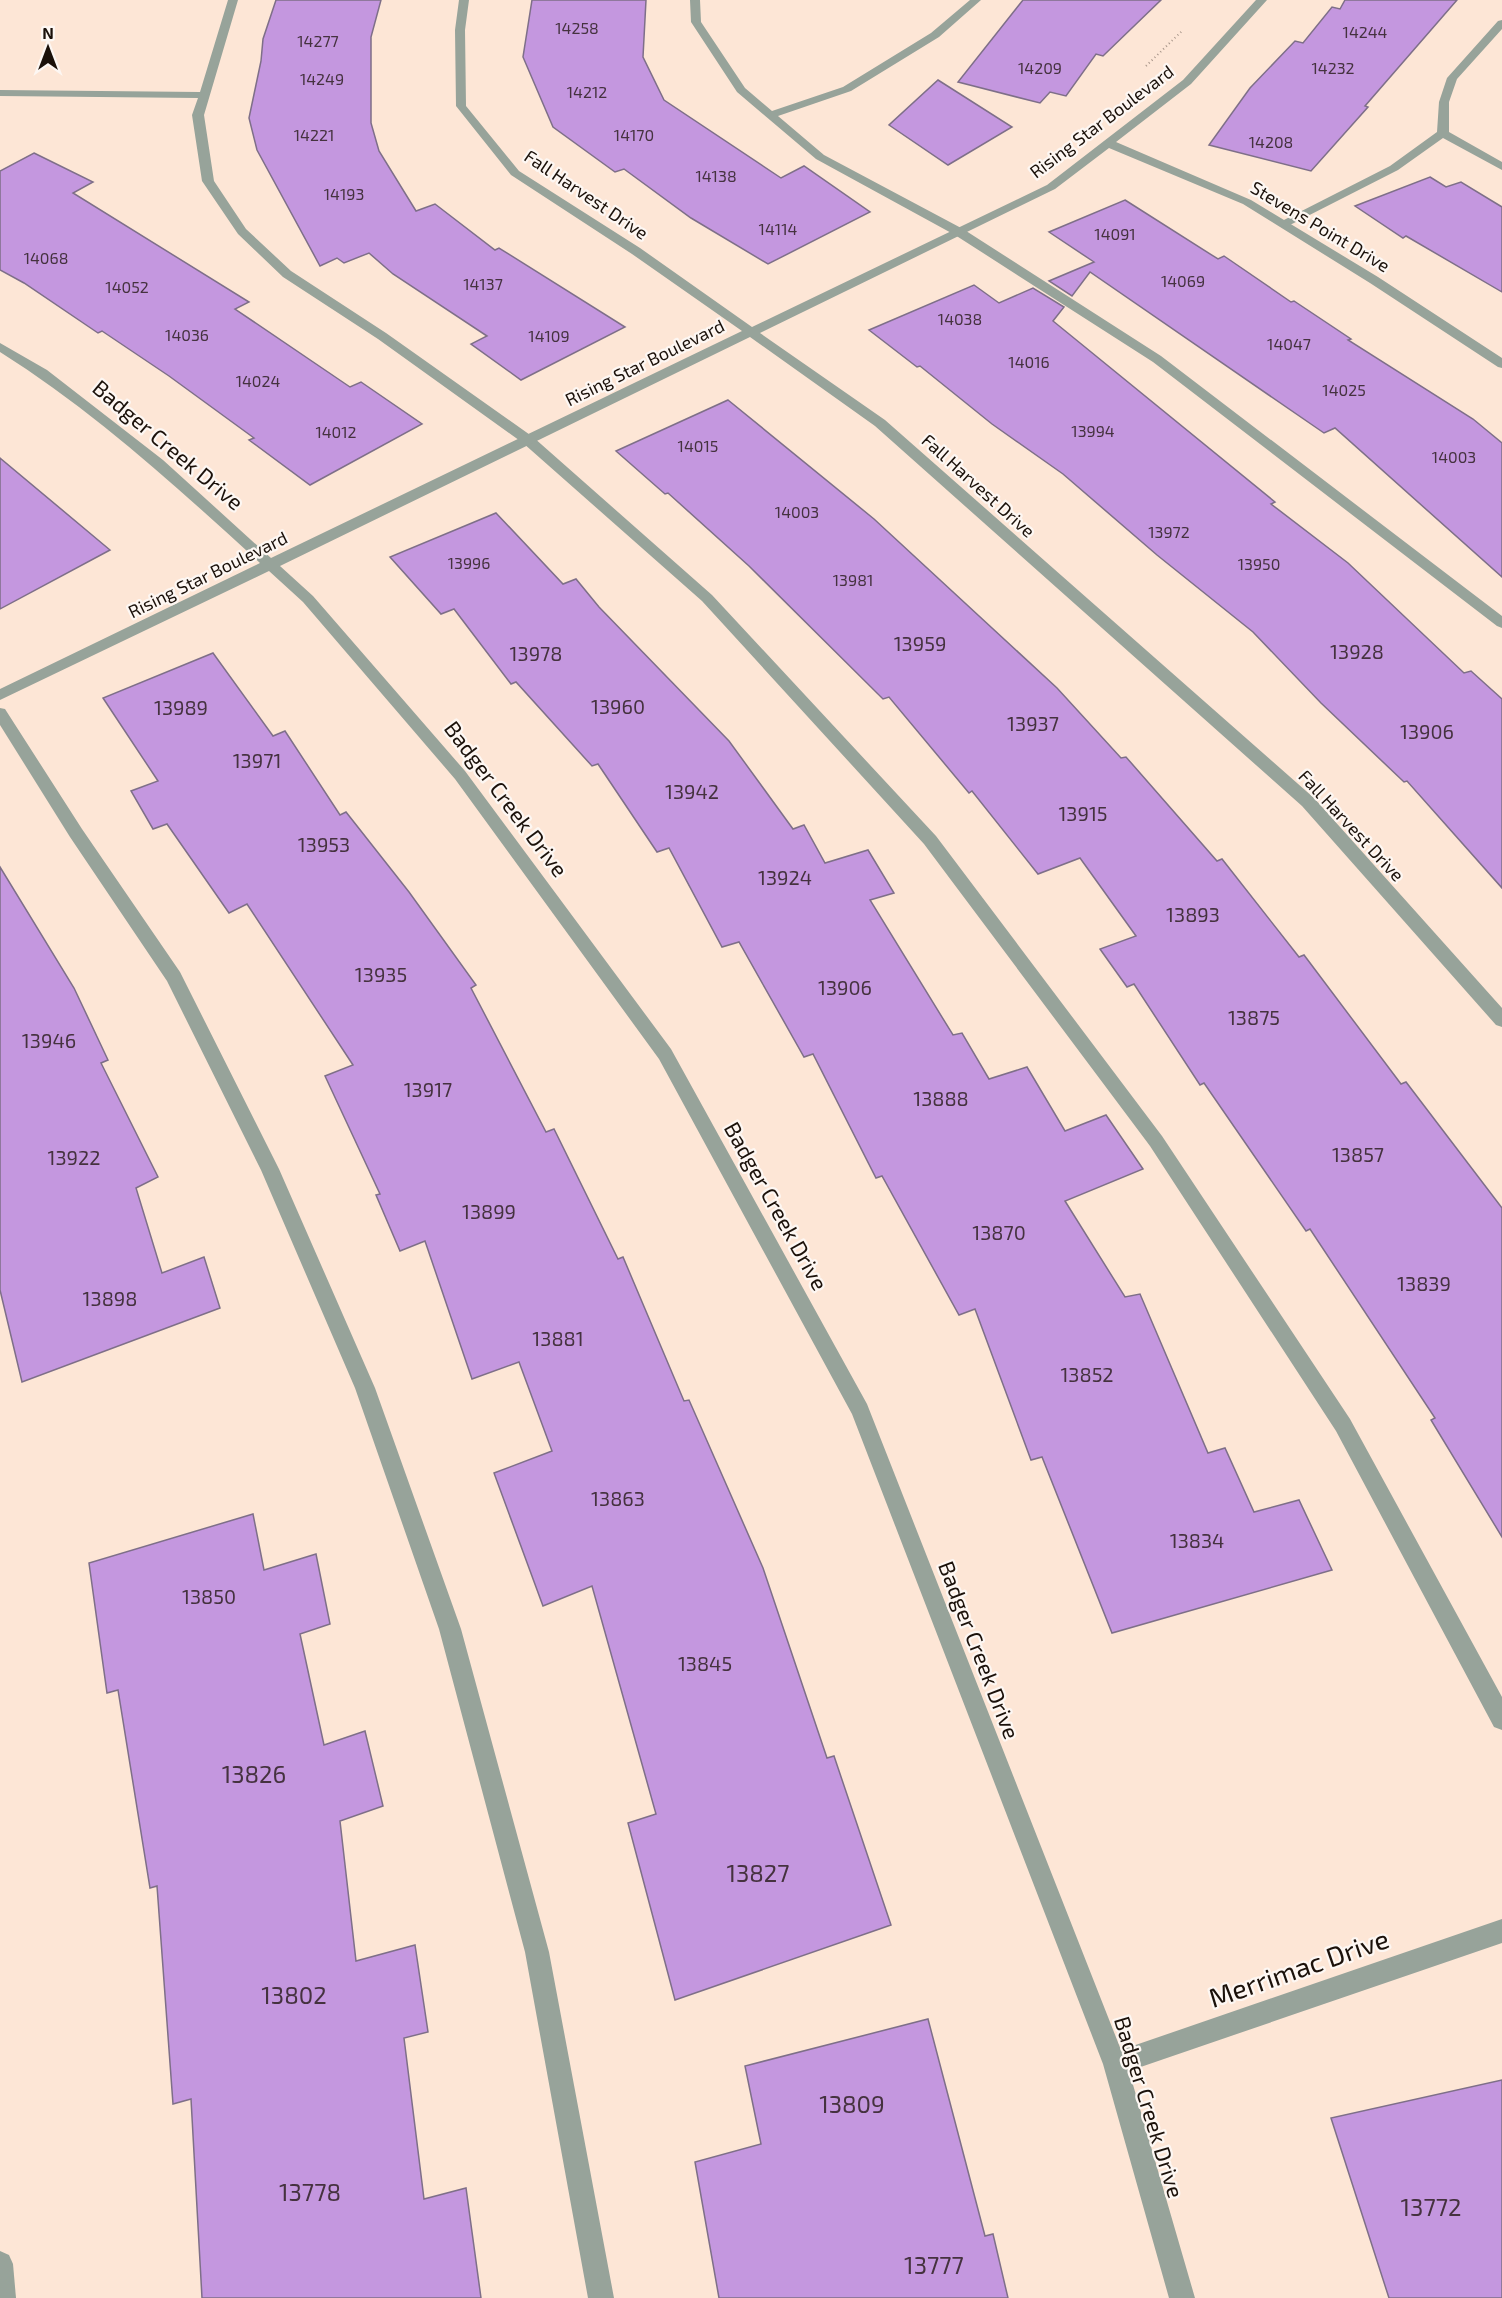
<svg xmlns="http://www.w3.org/2000/svg" width="1502" height="2298" viewBox="0 0 1502 2298" font-family="'Exo 2',sans-serif">
  <style>
    .building { fill: #c497df; stroke: #7e6f88; stroke-width: 1.5 }
    .lines { fill: none; stroke-linecap: round; stroke-linejoin: round }
    .path { stroke: #a79589; stroke-width: 2; stroke-dasharray: 1 3; stroke-linecap: butt }
    .service { fill: #97a39a; fill-rule: evenodd }
    .minor { fill: #97a39a; fill-rule: evenodd }
    .labels { text-anchor: middle; stroke-width: 4.5; stroke-linejoin: round; paint-order: stroke }
    .far-number-label { font-size: 16px; fill: #45323f }
    .far-street-label { font-size: 18px; fill: #1b110a; stroke: #fdf7f3 }
    .number-label { font-size: 20px; fill: #45323f }
    .street-label { font-size: 22px; fill: #1b110a; stroke: #fdf7f3 }
    .near-number-label { font-size: 24px; fill: #45323f }
    .near-street-label { font-size: 27px; fill: #1b110a; stroke: #fdf7f3 }
  </style>
  <rect width="100%" height="100%" fill="#fde6d6"/>
  <!-- building -->
  <g class="building">
    <path d="M276 0H381L371 37V123L379 151 416 211 435 204 495 250 499 248 625 327 521 380 471 344 487 336 393 274 369 253 344 263 337 258 320 266 257 150 249 118 261 61 263 39Z"/>
    <path d="M532 0H646L643 57 664 100 781 178 804 166 870 212 768 264 691 218 624 169 615 172 553 127 523 57Z"/>
    <path d="M1023 0H1161L1103 56 1096 54 1066 96 1050 92 1040 103 958 82Z"/>
    <path d="M1345 0H1457L1365 106 1368 107 1311 171 1209 145 1250 88 1295 41 1303 43 1332 7 1340 9Z"/>
    <path d="M938 80 1012 127 948 165 889 125Z"/>
    <path d="M34 153 93 182 73 193 249 302 235 309 350 387 361 382 422 424 310 485 249 440 254 438 169 376 102 331 98 333 24 283 0 270V171Z"/>
    <path d="M1430 177 1446 187 1461 182 1502 207V292L1406 236 1403 238 1355 206Z"/>
    <path d="M1125 200 1218 259 1224 256 1291 302 1294 301 1351 339 1348 340 1473 419 1502 443V577L1335 428 1324 433 1090 272 1072 296 1049 281 1094 262 1049 232Z"/>
    <path d="M974 285 999 303 1033 288 1064 307 1053 321 1275 502 1271 504 1348 563 1464 673 1471 671 1502 699V888L1407 781 1404 782 1321 703 1253 632 1157 555 1063 474 992 424 920 366 917 367 869 330Z"/>
    <path d="M728 400 874 519 1057 688 1121 758 1126 757 1217 861 1222 859 1299 957 1304 955 1401 1084 1406 1082 1502 1208V1537L1431 1420 1435 1418 1310 1229 1306 1231 1204 1083 1200 1085 1134 984 1127 987 1100 949 1136 936 1080 858 1038 874 972 791 969 793 889 697 883 699 749 566 668 493 665 494 616 451Z"/>
    <path d="M0 458 110 550 0 609Z"/>
    <path d="M496 513 563 584 576 579 599 607 729 741 793 829 804 825 825 863 868 850 894 893 870 900 953 1035 962 1033 989 1079 1027 1067 1065 1131 1106 1115 1143 1169 1065 1201 1125 1297 1140 1294 1208 1453 1225 1448 1254 1512 1299 1500 1332 1570 1112 1633 1042 1457 1031 1460 975 1309 959 1315 882 1176 876 1178 813 1054 804 1057 739 942 722 947 669 848 657 852 598 764 592 766 516 682 511 684 454 609 441 614 390 557Z"/>
    <path d="M213 653 273 736 285 731 340 815 346 812 409 892 476 985 471 988 546 1132 554 1129 618 1259 623 1257 684 1401 689 1400 763 1568 827 1758 834 1756 891 1925 675 2000 628 1823 656 1814 592 1586 543 1606 494 1473 552 1451 519 1362 472 1379 425 1241 400 1251 376 1195 380 1194 325 1076 353 1065 247 904 229 913 167 824 153 829 131 791 158 781 103 698Z"/>
    <path d="M0 867 74 988 108 1060 101 1063 158 1177 136 1188 162 1273 204 1257 220 1308 22 1382 0 1290Z"/>
    <path d="M253 1514 264 1570 316 1554 330 1624 300 1634 324 1745 365 1731 383 1806 340 1821 356 1961 415 1945 428 2032 404 2038 424 2199 466 2188 481 2298H202L191 2099 173 2104 157 1886 150 1888 118 1690 107 1693 89 1563Z"/>
    <path d="M928 2019 985 2236 993 2234 1008 2298H719L695 2162 761 2144 745 2066Z"/>
    <path d="M1502 2080V2298H1389L1331 2118Z"/>
  </g>
  <g class="lines">
    <!-- path -->
    <path class="path" d="M1146 66 1182 31"/>
    <!-- service -->
    <g class="service">
      <path d="M228 0H238L204 115 214 181 246 229 291 271 386 333 533 437 712 595 936 836 1162 1136 1350 1419 1502 1697V1730L1494 1727 1336 1431 1150 1146 924 844 702 601 523 443 378 339 283 277 238 234 202 181 192 115 198 98 0 96V90L200 92Z"/>
      <path d="M690 0H700L701 22 745 88 772 111 843 87 931 33 970 0H981L939 37 851 91 778 116 824 155 963 229 1161 356 1502 616V628L1497 626 1153 362 955 235 816 159 737 92 691 22Z"/>
      <path d="M1502 20V29L1457 79 1449 102V132L1502 162V170L1443 138 1398 170 1288 226H1280V222L1390 166 1437 132 1439 102 1447 78 1498 21Z"/>
      <path d="M0 708 5 709 82 829 180 972 279 1169 375 1388 461 1629 549 1952 614 2298H588L525 1952 439 1629 355 1388 261 1170 167 981 70 837 0 725Z"/>
    </g>
    <!-- minor -->
    <g class="minor">
      <path d="M459 0H469L465 30 466 106 519 171 640 248 752 327 1047 185 1183 80 1256 0H1267L1191 84 1116 142 1251 200 1378 277 1502 358V368L1498 367 1370 283 1243 204 1109 148 1055 189 760 333 885 420 1314 798 1502 1008V1027L1496 1025 1302 806 875 426 750 337 280 566 313 596 465 771 671 1049 867 1404 1121 2050 1502 1919V1943L1129 2071 1195 2298H1169L1103 2064 852 1414 659 1059 455 779 303 602 269 571 0 700V689L260 563C178 488 95 412 0 352V343L47 370 163 460 271 558 742 331 632 254 511 175 456 106 455 30Z"/>
      <path d="M0 2251 9 2255 13 2264 16 2298H0Z"/>
    </g>
  </g>
  <g class="labels">
    <!-- far-number labels -->
    <g class="far-number-label">
      <text x="577" y="34">14258</text>
      <text x="1365" y="38">14244</text>
      <text x="318" y="47">14277</text>
      <text x="1040" y="74">14209</text>
      <text x="1333" y="74">14232</text>
      <text x="322" y="85">14249</text>
      <text x="587" y="98">14212</text>
      <text x="314" y="141">14221</text>
      <text x="634" y="141">14170</text>
      <text x="1271" y="148">14208</text>
      <text x="716" y="182">14138</text>
      <text x="344" y="200">14193</text>
      <text x="778" y="235">14114</text>
      <text x="1115" y="240">14091</text>
      <text x="46" y="264">14068</text>
      <text x="1183" y="287">14069</text>
      <text x="483" y="290">14137</text>
      <text x="127" y="293">14052</text>
      <text x="960" y="325">14038</text>
      <text x="187" y="341">14036</text>
      <text x="549" y="342">14109</text>
      <text x="1289" y="350">14047</text>
      <text x="1029" y="368">14016</text>
      <text x="258" y="387">14024</text>
      <text x="1344" y="396">14025</text>
      <text x="1093" y="437">13994</text>
      <text x="336" y="438">14012</text>
      <text x="698" y="452">14015</text>
      <text x="1454" y="463">14003</text>
      <text x="797" y="518">14003</text>
      <text x="1169" y="538">13972</text>
      <text x="469" y="569">13996</text>
      <text x="1259" y="570">13950</text>
      <text x="853" y="586">13981</text>
    </g>
    <!-- far-street labels -->
    <g class="far-street-label">
      <text transform="translate(1102 122) rotate(-37)" y="6">Rising Star Boulevard</text>
      <text transform="translate(586 195) rotate(34)" y="6">Fall Harvest Drive</text>
      <text transform="translate(1320 227) rotate(31)" y="6">Stevens Point Drive</text>
      <text transform="translate(645 363) rotate(-26)" y="6">Rising Star Boulevard</text>
      <text transform="translate(978 486) rotate(42)" y="6">Fall Harvest Drive</text>
      <text transform="translate(208 575) rotate(-26)" y="6">Rising Star Boulevard</text>
      <text transform="translate(1351 826) rotate(47)" y="6">Fall Harvest Drive</text>
    </g>
    <!-- number labels -->
    <g class="number-label">
      <text x="920" y="651">13959</text>
      <text x="1357" y="659">13928</text>
      <text x="536" y="661">13978</text>
      <text x="618" y="714">13960</text>
      <text x="181" y="715">13989</text>
      <text x="1033" y="731">13937</text>
      <text x="1427" y="739">13906</text>
      <text x="257" y="768">13971</text>
      <text x="692" y="799">13942</text>
      <text x="1083" y="821">13915</text>
      <text x="324" y="852">13953</text>
      <text x="785" y="885">13924</text>
      <text x="1193" y="922">13893</text>
      <text x="381" y="982">13935</text>
      <text x="845" y="995">13906</text>
      <text x="1254" y="1025">13875</text>
      <text x="49" y="1048">13946</text>
      <text x="428" y="1097">13917</text>
      <text x="941" y="1106">13888</text>
      <text x="1358" y="1162">13857</text>
      <text x="74" y="1165">13922</text>
      <text x="489" y="1219">13899</text>
      <text x="999" y="1240">13870</text>
      <text x="1424" y="1291">13839</text>
      <text x="110" y="1306">13898</text>
      <text x="558" y="1346">13881</text>
      <text x="1087" y="1382">13852</text>
      <text x="618" y="1506">13863</text>
      <text x="1197" y="1548">13834</text>
      <text x="209" y="1604">13850</text>
      <text x="705" y="1671">13845</text>
    </g>
    <!-- street labels -->
    <g class="street-label">
      <text transform="translate(168 445) rotate(40)" y="8">Badger Creek Drive</text>
      <text transform="translate(506 799) rotate(53)" y="8">Badger Creek Drive</text>
      <text transform="translate(776 1206) rotate(61)" y="8">Badger Creek Drive</text>
      <text transform="translate(979 1650) rotate(69)" y="8">Badger Creek Drive</text>
      <text transform="translate(1149 2107) rotate(73)" y="8">Badger Creek Drive</text>
    </g>
    <!-- near-number labels -->
    <g class="near-number-label">
      <text x="254" y="1783">13826</text>
      <text x="758" y="1882">13827</text>
      <text x="294" y="2004">13802</text>
      <text x="852" y="2113">13809</text>
      <text x="310" y="2201">13778</text>
      <text x="1431" y="2216">13772</text>
      <text x="934" y="2274">13777</text>
    </g>
    <!-- near-street labels -->
    <g class="near-street-label">
      <text transform="translate(1299 1969) rotate(-19)" y="9">Merrimac Drive</text>
    </g>
  </g>
  <!-- north arrow -->
  <g transform="translate(48 48)" stroke="#fdf7f3" stroke-width="4.5" paint-order="stroke">
  <path d="M0-4.5L10 22L0 15L-10 22Z" fill="#1b110a"/>
  <text y="-9" font-size="16" font-weight="bold" text-anchor="middle" fill="#1b110a">N</text>
  </g>
</svg>
